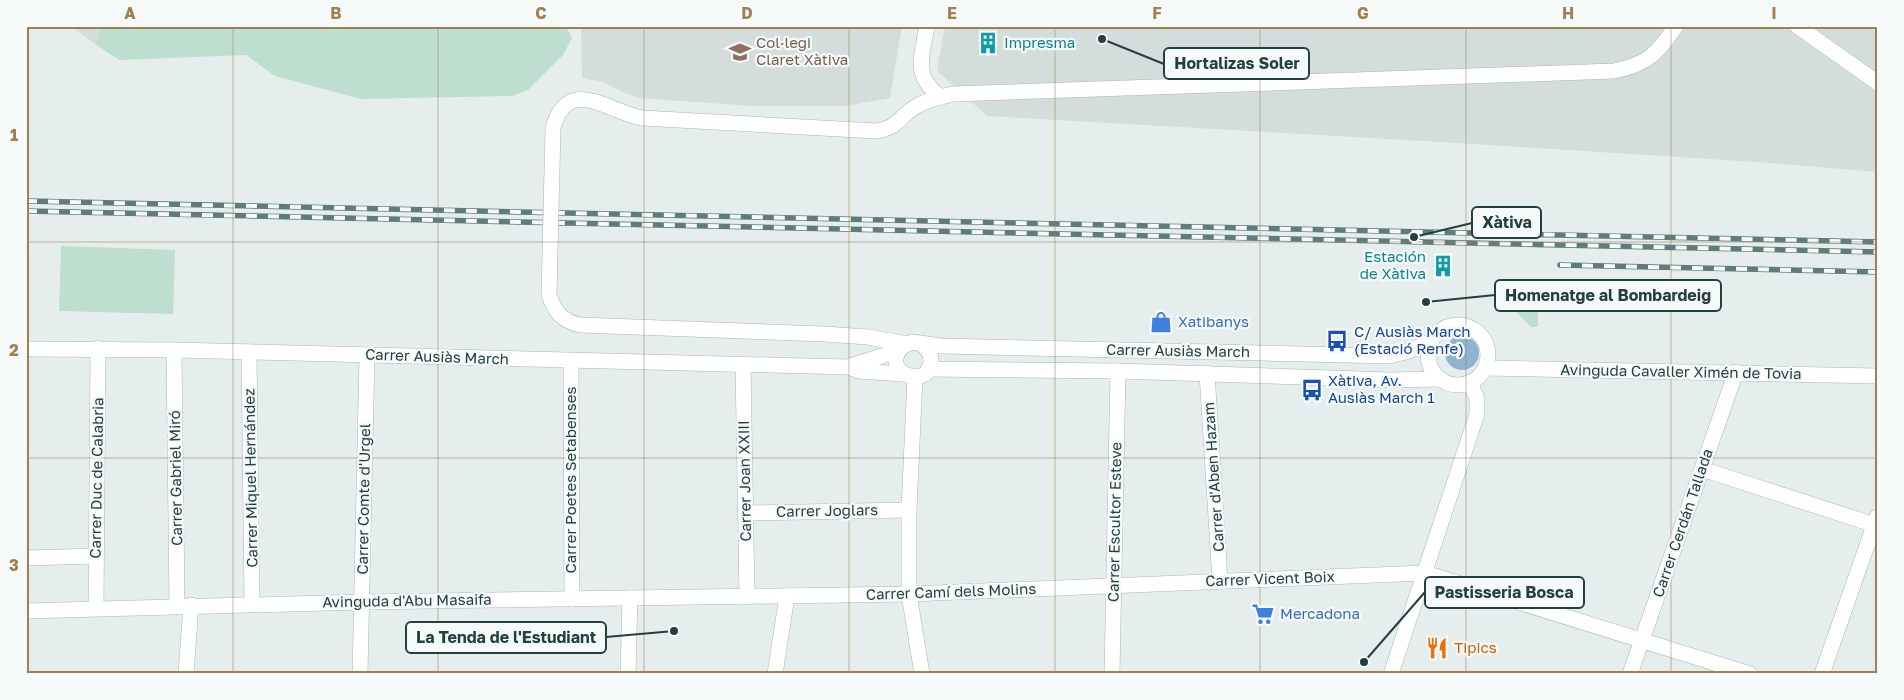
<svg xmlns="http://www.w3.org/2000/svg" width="1904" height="700" viewBox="0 0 1904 700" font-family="'Golos Text',sans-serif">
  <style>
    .built { fill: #d3dedc }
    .green { fill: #beded0 }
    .water { fill: #8eb4d2 }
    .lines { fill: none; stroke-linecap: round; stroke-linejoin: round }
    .street-casing { stroke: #a7b6b5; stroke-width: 16 }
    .secondary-casing { stroke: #a3bab8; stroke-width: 16 }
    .street { stroke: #fff; stroke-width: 15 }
    .secondary { stroke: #fff; stroke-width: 15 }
    .rail-casing { stroke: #5f7b7b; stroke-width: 5.5 }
    .rail { stroke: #f5faf9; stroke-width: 4; stroke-dasharray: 11; stroke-linecap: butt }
    .street-bridge-casing { stroke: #a7b6b5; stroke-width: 16; stroke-linecap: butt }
    .street-bridge { stroke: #fff; stroke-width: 15 }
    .grid { fill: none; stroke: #9f8053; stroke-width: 1; stroke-opacity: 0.55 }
    .labels { text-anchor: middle; stroke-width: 4.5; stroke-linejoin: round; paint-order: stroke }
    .education-label { font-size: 15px; fill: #785e54; stroke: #f5faf9; text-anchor: start }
    .culture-label { font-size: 15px; fill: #0d838f; stroke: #f5faf9; text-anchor: start }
    .shop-label { font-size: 15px; fill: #366cbe; stroke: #f5faf9; text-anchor: start }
    .transit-label { font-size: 15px; fill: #164399; stroke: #f5faf9; text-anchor: start }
    .street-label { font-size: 15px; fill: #243f40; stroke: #f5faf9 }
    .food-label { font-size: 15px; fill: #c56008; stroke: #f5faf9; text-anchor: start }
    .leader { fill: none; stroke: #243f40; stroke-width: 2 }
    .callout-dot { fill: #243f40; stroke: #f5faf9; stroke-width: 2 }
    .callout { fill: #f5faf9; stroke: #243f40; stroke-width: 2 }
    .callout-label { font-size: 16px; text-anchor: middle; font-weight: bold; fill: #243f40 }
    .neatline { fill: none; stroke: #9f8053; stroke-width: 2 }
    .grid-label { font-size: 16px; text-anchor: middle; font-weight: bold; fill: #9f8053 }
  </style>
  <rect width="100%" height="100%" fill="#e5eeec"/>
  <!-- built -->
  <g class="built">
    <path d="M71 26H103L95 44Z"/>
    <path d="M581 26H902L890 98 845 106H752L639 98 622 92 603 82 582 78Z"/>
    <path d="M945 26H1878V172L1772 163 1457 143 987 116 937 71Z"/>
  </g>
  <!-- green -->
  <g class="green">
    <path d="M103 26H566L572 38 563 55 528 90 512 96 361 99 275 76 246 55 119 60 95 44Z"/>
    <path d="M61 246 175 250 173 314 59 311Z"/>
    <path d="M1515 284 1538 307V327H1531L1503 297Z"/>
  </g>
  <!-- water -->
  <circle class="water" cx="1462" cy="353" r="17"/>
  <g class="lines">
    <!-- street casing -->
    <g class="street-casing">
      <g id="street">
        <path d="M927 26C922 57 912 76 941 97"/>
        <path d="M1797 26 1878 83"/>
        <path d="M553 128C568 74 608 112 642 118L876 131C898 128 899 117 915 107 926 100 940 97 953 94L1614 71C1648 64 1657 54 1676 26"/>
        <path d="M549 295C555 312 562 321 580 325L824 334 868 337 907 344"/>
        <path d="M902 347C878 373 930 391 931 361 931 353 927 348 921 344"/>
        <path d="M26 349 174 350 847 367 882 356 912 342 942 346 1390 356 1409 351 1431 341"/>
        <path d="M174 350 177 606"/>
        <path d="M249 352 252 604"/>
        <path d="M571 361 572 599"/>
        <path d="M743 365 747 597"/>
        <path d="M851 368 859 371 903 374"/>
        <path d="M928 369 1118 371 1390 380 1441 379"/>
        <path d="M1207 373 1220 581"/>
        <path d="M915 377 909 510V594L922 674"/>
        <path d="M1702 469 1875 525"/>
        <path d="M745 513 909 510"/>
        <path d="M26 558 96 556"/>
        <path d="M96 608 98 348"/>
        <path d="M186 674 191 605"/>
        <path d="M360 674 367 355"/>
        <path d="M628 674 630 598"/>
        <path d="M775 674 787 596"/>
        <path d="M1112 674 1118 371"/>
        <path d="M1630 674 1736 372"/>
        <path d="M1822 674 1877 517"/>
      </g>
    </g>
    <!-- secondary casing -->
    <g class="secondary-casing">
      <g id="secondary">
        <circle cx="1458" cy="355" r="30"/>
        <path d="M1485 368 1878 376"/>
        <path d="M26 611 362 602 909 594 1425 573 1750 674"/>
        <path d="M1391 674 1477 414V399L1470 382"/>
      </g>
    </g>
    <!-- street -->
    <use href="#street" class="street"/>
    <!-- secondary -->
    <use href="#secondary" class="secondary"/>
    <!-- rail casing -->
    <g class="rail-casing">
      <g id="rail">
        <path d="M26 201 1878 242"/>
        <path d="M26 211 1878 252"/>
        <path d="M1560 265 1878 272"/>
      </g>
    </g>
    <!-- rail -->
    <use href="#rail" class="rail"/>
    <!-- street-bridge casing -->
    <g class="street-bridge-casing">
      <path id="street-bridge" d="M549 295 553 128"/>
    </g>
    <!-- street-bridge -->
    <use href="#street-bridge" class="street-bridge"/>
  </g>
  <!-- grid -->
  <path class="grid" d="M233 26V674M438 26V674M644 26V674M849 26V674M1055 26V674M1260 26V674M1466 26V674M1671 26V674M26 242H1878M26 458H1878"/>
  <!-- icons -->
  <defs>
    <g id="building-bare" transform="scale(1.725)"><path d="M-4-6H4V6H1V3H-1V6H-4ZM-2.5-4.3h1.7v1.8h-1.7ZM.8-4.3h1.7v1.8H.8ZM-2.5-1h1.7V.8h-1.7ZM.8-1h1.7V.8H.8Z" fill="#0f9aa8" stroke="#f5faf9" stroke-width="2.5" paint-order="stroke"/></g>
    <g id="school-bare" transform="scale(1.725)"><path d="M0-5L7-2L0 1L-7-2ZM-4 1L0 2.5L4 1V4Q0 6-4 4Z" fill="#8d6e63" stroke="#f5faf9" stroke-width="2.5" paint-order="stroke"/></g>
    <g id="shop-bare" transform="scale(1.725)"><path d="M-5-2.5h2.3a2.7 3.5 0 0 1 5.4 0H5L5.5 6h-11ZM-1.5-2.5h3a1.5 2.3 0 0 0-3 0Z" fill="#3f7fe0" stroke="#f5faf9" stroke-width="2.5" paint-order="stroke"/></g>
    <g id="bus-bare" transform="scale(1.725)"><path d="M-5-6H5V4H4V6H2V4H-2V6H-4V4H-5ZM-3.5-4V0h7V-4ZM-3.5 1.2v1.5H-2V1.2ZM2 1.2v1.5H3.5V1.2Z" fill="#1a4fb4" stroke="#f5faf9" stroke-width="2.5" paint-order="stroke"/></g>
    <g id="supermarket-bare" transform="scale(1.725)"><path d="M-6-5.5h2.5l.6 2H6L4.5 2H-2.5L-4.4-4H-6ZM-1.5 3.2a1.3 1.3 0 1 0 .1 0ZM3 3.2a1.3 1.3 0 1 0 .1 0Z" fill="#3f7fe0" stroke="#f5faf9" stroke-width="2.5" paint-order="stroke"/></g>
    <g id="restaurant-bare" transform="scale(1.725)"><path d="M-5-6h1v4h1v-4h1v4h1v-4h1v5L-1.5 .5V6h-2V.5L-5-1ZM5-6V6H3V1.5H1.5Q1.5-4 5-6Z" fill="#e8710a" stroke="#f5faf9" stroke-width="2.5" paint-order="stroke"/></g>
  </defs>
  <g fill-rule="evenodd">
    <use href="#building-bare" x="988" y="43"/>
    <use href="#school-bare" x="740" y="52"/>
    <use href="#building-bare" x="1443" y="266"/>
    <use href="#shop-bare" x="1161" y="322"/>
    <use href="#bus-bare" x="1337" y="341"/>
    <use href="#bus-bare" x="1312" y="390"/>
    <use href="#supermarket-bare" x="1263" y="614"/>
    <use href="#restaurant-bare" x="1437" y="648"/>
  </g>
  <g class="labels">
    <!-- education labels -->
    <g class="education-label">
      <text x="756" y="48">Col·legi<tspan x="756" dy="17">Claret Xàtiva</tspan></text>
    </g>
    <!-- culture labels -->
    <g class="culture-label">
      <text x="1004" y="48">Impresma</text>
      <text x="1426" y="262" text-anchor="end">Estación<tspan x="1426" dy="17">de Xàtiva</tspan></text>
    </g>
    <!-- shop labels -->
    <g class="shop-label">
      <text x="1178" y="327">Xatibanys</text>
      <text x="1280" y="619">Mercadona</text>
    </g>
    <!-- transit labels -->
    <g class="transit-label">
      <text x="1354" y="337">C/ Ausiàs March<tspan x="1354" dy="17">(Estació Renfe)</tspan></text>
      <text x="1328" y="386">Xàtiva, Av.<tspan x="1328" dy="17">Ausiàs March 1</tspan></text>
    </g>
    <!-- street labels -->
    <g class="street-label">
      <text transform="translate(1178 351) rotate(1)" y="5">Carrer Ausiàs March</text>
      <text transform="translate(437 357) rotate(2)" y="5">Carrer Ausiàs March</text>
      <text transform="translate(1681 372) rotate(1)" y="5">Avinguda Cavaller Ximén de Tovia</text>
      <text transform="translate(1214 477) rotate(-94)" y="5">Carrer d'Aben Hazam</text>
      <text transform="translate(97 478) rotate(-89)" y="5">Carrer Duc de Calabria</text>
      <text transform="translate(176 478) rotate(-91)" y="5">Carrer Gabriel Miró</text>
      <text transform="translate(251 478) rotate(-91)" y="5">Carrer Miquel Hernández</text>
      <text transform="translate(571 480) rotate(-90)" y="5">Carrer Poetes Setabenses</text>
      <text transform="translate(745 481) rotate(-91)" y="5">Carrer Joan XXIII</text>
      <text transform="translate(364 499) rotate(-89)" y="5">Carrer Comte d'Urgel</text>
      <text transform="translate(827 511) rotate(-1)" y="5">Carrer Joglars</text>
      <text transform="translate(1115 522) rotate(-89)" y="5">Carrer Escultor Esteve</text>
      <text transform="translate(1683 523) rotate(-71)" y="5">Carrer Cerdán Tallada</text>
      <text transform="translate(1270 579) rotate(-2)" y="5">Carrer Vicent Boix</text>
      <text transform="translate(951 592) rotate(-2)" y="5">Carrer Camí dels Molins</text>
      <text transform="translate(407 601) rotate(-1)" y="5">Avinguda d'Abu Masaifa</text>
    </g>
    <!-- food labels -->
    <g class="food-label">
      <text x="1454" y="653">Tipics</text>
    </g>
  </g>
  <!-- callouts -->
  <path class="leader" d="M1102 39L1164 64M1414 237L1472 223M1426 302L1495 295M1364 662L1425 592M674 631L606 637"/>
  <g class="callout-dot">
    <circle cx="1102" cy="39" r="5"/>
    <circle cx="1414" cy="237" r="5"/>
    <circle cx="1426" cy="302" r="5"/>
    <circle cx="1364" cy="662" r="5"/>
    <circle cx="674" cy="631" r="5"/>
  </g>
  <g class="callout">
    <rect x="1164" y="48" width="145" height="31" rx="5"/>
    <rect x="1472" y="207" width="69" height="31" rx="5"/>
    <rect x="1495" y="280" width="226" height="31" rx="5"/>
    <rect x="1425" y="577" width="159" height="31" rx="5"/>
    <rect x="406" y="622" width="200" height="31" rx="5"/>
  </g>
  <g class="callout-label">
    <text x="1237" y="69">Hortalizas Soler</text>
    <text x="1507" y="228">Xàtiva</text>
    <text x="1608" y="301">Homenatge al Bombardeig</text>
    <text x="1504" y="598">Pastisseria Bosca</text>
    <text x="506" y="643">La Tenda de l'Estudiant</text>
  </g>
  <!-- border -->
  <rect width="1904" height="700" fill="none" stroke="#f5faf9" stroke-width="55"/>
  <rect x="28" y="28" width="1848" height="644" class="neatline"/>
  <g class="grid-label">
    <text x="130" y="19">A</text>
    <text x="336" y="19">B</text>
    <text x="541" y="19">C</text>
    <text x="747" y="19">D</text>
    <text x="952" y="19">E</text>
    <text x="1157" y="19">F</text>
    <text x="1363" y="19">G</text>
    <text x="1568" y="19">H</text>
    <text x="1774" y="19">I</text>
    <text x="14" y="141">1</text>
    <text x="14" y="356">2</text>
    <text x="14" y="571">3</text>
  </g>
</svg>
